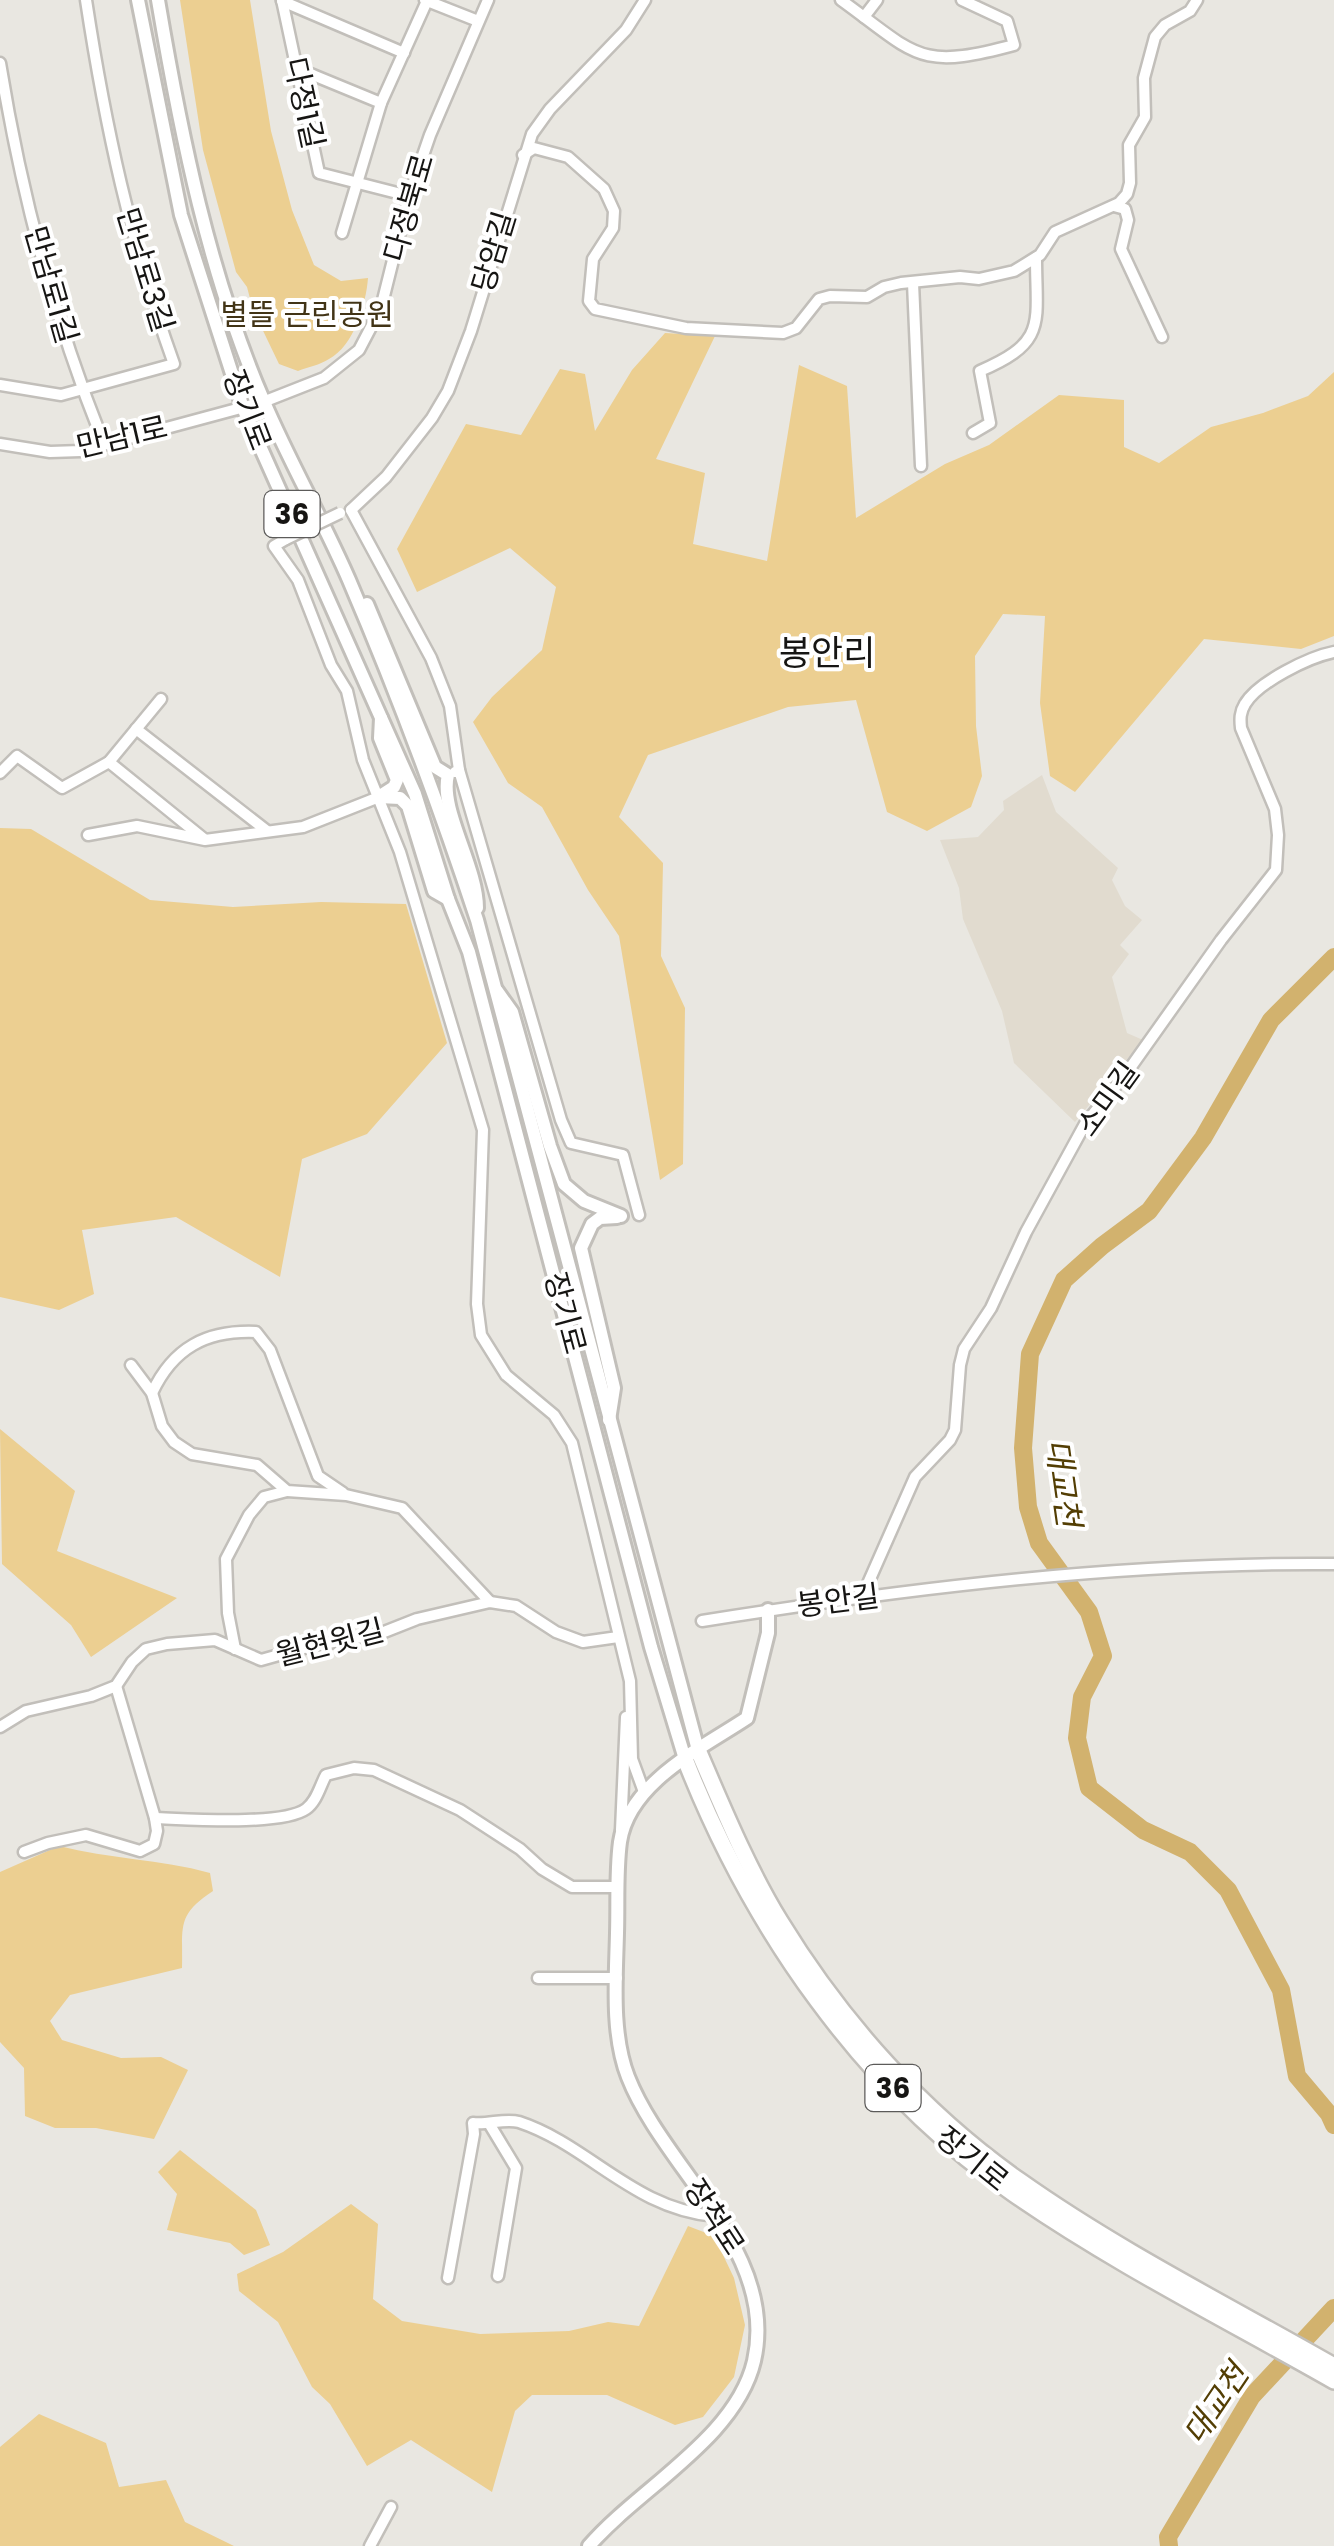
<svg xmlns="http://www.w3.org/2000/svg" width="1334" height="2546" viewBox="0 0 1334 2546" font-family="Poppins,'Noto Sans KR',sans-serif">
  <style>
    .built { fill: #e1dbcf }
    .green { fill: #eccf91 }
    .lines { fill: none; stroke-linecap: round; stroke-linejoin: round }
    .river { stroke: #d2b26e; stroke-width: 18 }
    .minor-casing { stroke: #c2bfba; stroke-width: 15 }
    .major-casing { stroke: #c2bfba; stroke-width: 18 }
    .highway-casing { stroke: #c2bfba; stroke-width: 20 }
    .minor { stroke: #fff; stroke-width: 10 }
    .major { stroke: #fff; stroke-width: 12 }
    .highway { stroke: #fff; stroke-width: 15 }
    .minor-bridge-casing { stroke: #c2bfba; stroke-width: 15; stroke-linecap: butt }
    .minor-bridge { stroke: #fff; stroke-width: 10 }
    .labels { text-anchor: middle; stroke-width: 8; stroke-linejoin: round; paint-order: stroke }
    .shield { fill: #fff; stroke: #5c5b5a; stroke-width: 2.5 }
    .shield-label { font-size: 28px; font-weight: bold; fill: #161513 }
    .street-label { font-size: 30px; fill: #161513; stroke: #fff }
    .park-label { font-size: 30px; fill: #423416; stroke: #fff }
    .water-label { font-size: 32px; font-style: italic; fill: #533e04; stroke: #fff }
    .quarter-label { font-size: 35px; fill: #161513; stroke: #fff }
  </style>
  <rect width="100%" height="100%" fill="#e9e7e1"/>
  <!-- built -->
  <path class="built" d="M1042 775 1056 812 1118 868 1112 880 1125 906 1142 920 1120 945 1129 954 1112 977 1127 1033 1143 1040 1075 1122 1014 1063 1002 1011 963 919 959 888 940 840 978 837 1004 810 1003 801Z"/>
  <!-- green -->
  <g class="green">
    <path d="M180 0H250L271 131 292 210 314 265 341 281 368 278C366 304 354 346 329 359 320 365 308 367 298 371L279 364 253 310 247 287 236 272 203 150Z"/>
    <path d="M665 333 715 336 656 459 705 473 693 544 767 561 799 365 847 386 856 518 945 464 989 445 1059 395 1124 400V447L1159 463 1211 427 1263 413 1308 396 1334 372V636L1301 649 1204 639 1075 792 1050 776 1040 703 1045 616 1003 614 975 656 976 726 982 776 971 807 927 831 887 812 856 700 788 707 648 755 619 817 663 863 661 956 685 1008 683 1164 660 1180 619 936 588 890 542 807 508 783 473 722 492 697 542 650 556 587 510 548 417 592 397 549 466 424 521 435 560 369 585 374 595 431 632 370Z"/>
    <path d="M0 828 31 829 150 900 233 907 321 902 406 904 447 1043 367 1134 302 1159 280 1277 176 1217 82 1230 94 1294 59 1310 0 1297Z"/>
    <path d="M0 1429 75 1491 57 1551 177 1598 91 1657 71 1625 2 1564Z"/>
    <path d="M59 1846C109 1859 160 1859 210 1873L213 1891C176 1915 183 1927 182 1968L70 1995 50 2021 62 2040 121 2058 161 2057 188 2070 154 2139 96 2128H55L25 2116 24 2068 0 2042V1872Z"/>
    <path d="M180 2150 256 2210 270 2245 244 2255 230 2243 167 2230 177 2194 158 2172Z"/>
    <path d="M351 2204 378 2224 373 2299 402 2321 480 2334 569 2331 608 2322 639 2326 688 2226 714 2236 734 2278 745 2325 734 2377 703 2417 675 2425 607 2395H532L515 2411 492 2492 411 2440 367 2466 330 2404 312 2387 278 2322 239 2291 237 2274 283 2252Z"/>
    <path d="M39 2414 106 2443 119 2487 166 2480 185 2522 234 2546H0V2447Z"/>
  </g>
  <g class="lines">
    <!-- river -->
    <g class="river">
      <path d="M1334 957 1271 1020 1203 1138 1149 1211 1102 1246 1064 1280 1030 1354 1023 1448 1028 1507 1039 1543 1089 1612 1103 1656 1082 1697 1077 1738 1089 1788 1143 1830 1190 1852 1228 1890 1281 1990 1297 2076 1329 2114 1334 2125"/>
      <path d="M1169 2546 1168 2537 1252 2396 1334 2308"/>
    </g>
    <!-- minor casing -->
    <g class="minor-casing">
      <g id="minor">
        <path d="M282 0 319 173 409 196"/>
        <path d="M425 0 478 21"/>
        <path d="M841 0C917 55 917 71 1014 45L1007 21 962 0"/>
        <path d="M282 1 404 53"/>
        <path d="M864 17 877 0"/>
        <path d="M0 63C21 193 55 322 104 444"/>
        <path d="M296 68 381 103"/>
        <path d="M523 155 534 148 568 157 604 189 614 211 613 228 593 259 589 301 595 309 686 328 783 333 796 328 819 299 830 296 867 297 884 287 901 283 960 277 979 279 1014 271 1040 255 1055 232 1119 203 1127 194 1130 183 1129 145 1145 117 1144 78 1155 37 1165 25 1190 11 1197 0"/>
        <path d="M1114 206 1125 209 1128 220 1121 249 1162 337"/>
        <path d="M342 233 381 103 427 1"/>
        <path d="M913 283 921 466"/>
        <path d="M0 385 61 395 174 364C131 245 105 125 86 0"/>
        <path d="M973 433 990 423 980 371C1048 342 1036 323 1036 258"/>
        <path d="M0 444 50 452 81 451 263 402 324 378 359 350 381 308 409 196 430 135 488 0"/>
        <path d="M351 510 386 477 432 418 448 391 471 331 532 134 550 109 626 30 645 0"/>
        <path d="M351 510 431 658 450 706 459 770 455 772"/>
        <path d="M286 539 274 546 298 580 331 665 347 691 363 760 400 852 483 1130 477 1304 481 1335 506 1375 554 1415 572 1443 630 1681 632 1759 644 1792"/>
        <path d="M136 729 267 831"/>
        <path d="M109 762 161 699"/>
        <path d="M459 770 561 1120 571 1143 623 1155 639 1215"/>
        <path d="M0 773 17 756 62 788 109 762 204 839"/>
        <path d="M88 835 137 826 205 840 303 827 379 797"/>
        <path d="M131 1365 152 1393 162 1426 174 1442 192 1454 257 1465 287 1491 346 1495 402 1508 490 1602"/>
        <path d="M152 1393C173 1348 206 1330 256 1332L270 1350 318 1476 343 1493"/>
        <path d="M862 1597 915 1477 950 1440 955 1430 960 1365 964 1349 991 1308 1026 1232 1085 1124 1128 1071 1221 940 1276 870 1278 835 1275 809 1241 728C1240 719 1240 712 1245 704 1258 682 1309 657 1334 652"/>
        <path d="M702 1621C910 1588 1123 1562 1334 1564"/>
        <path d="M235 1649 228 1613 226 1559 249 1515 264 1497 287 1491"/>
        <path d="M0 1727 26 1711 91 1696 116 1686 132 1662 146 1649 167 1644 215 1640 261 1660 311 1646 379 1634 417 1619 490 1602 516 1606 556 1632 583 1642 618 1637"/>
        <path d="M155 1818C187 1819 282 1826 306 1809 317 1801 320 1786 326 1775L354 1768 374 1770 460 1810 520 1849 542 1869 572 1887H618"/>
        <path d="M621 1830 626 1717"/>
        <path d="M24 1852 48 1843 86 1835 140 1851 154 1844 157 1831 155 1818 116 1686"/>
        <path d="M538 1978H617"/>
        <path d="M490 2125 516 2168 498 2276"/>
        <path d="M448 2278 474 2134 473 2123C488 2125 505 2118 519 2122 589 2145 633 2209 715 2216"/>
        <path d="M370 2546 391 2507"/>
      </g>
    </g>
    <!-- major casing -->
    <g class="major-casing">
      <g id="major">
        <path d="M138 0 181 215 243 408 415 794 448 899 469 952 651 1647 685 1759"/>
        <path d="M158 0C181 136 209 275 264 402 290 463 323 520 349 580 397 692 439 805 477 920L698 1750"/>
        <path d="M367 604 435 767 448 775C439 809 477 866 477 908"/>
        <path d="M380 796 394 787 397 780 380 738 381 718"/>
        <path d="M379 797 400 798 408 806 434 891 448 899"/>
        <path d="M497 991 512 1012 550 1146 564 1184 584 1201 621 1216"/>
        <path d="M609 1420 614 1388 581 1248 592 1224 600 1218 617 1217"/>
        <path d="M589 2546C639 2488 736 2438 754 2361 779 2252 664 2169 628 2077 611 2034 616 1978 617 1933 618 1903 616 1872 620 1842 629 1782 702 1748 747 1718L768 1633V1610"/>
      </g>
    </g>
    <!-- highway casing -->
    <g class="highway-casing">
      <g id="highway">
        <path d="M698 1750C723 1808 747 1867 780 1921 841 2021 924 2114 1020 2181 1119 2251 1229 2306 1334 2366"/>
        <path d="M685 1759C751 1928 863 2090 1014 2194 1115 2264 1227 2320 1334 2381"/>
      </g>
    </g>
    <!-- minor -->
    <use href="#minor" class="minor"/>
    <!-- major -->
    <use href="#major" class="major"/>
    <!-- highway -->
    <use href="#highway" class="highway"/>
    <!-- minor-bridge casing -->
    <g class="minor-bridge-casing">
      <path id="minor-bridge" d="M286 539 340 513"/>
    </g>
    <!-- minor-bridge -->
    <use href="#minor-bridge" class="minor-bridge"/>
  </g>
  <g class="labels">
    <!-- shield labels -->
    <g class="shield">
      <rect x="264.5" y="491" width="55" height="46" rx="8"/>
      <rect x="865.5" y="2065" width="55" height="46" rx="8"/>
    </g>
    <g class="shield-label">
      <text x="292" y="524">36</text>
      <text x="893" y="2098">36</text>
    </g>
    <!-- street labels -->
    <g class="street-label">
      <text transform="translate(304 103) rotate(78)" y="10">다정1길</text>
      <text transform="translate(409 208) rotate(-74)" y="10">다정북로</text>
      <text transform="translate(494 252) rotate(-73)" y="10">당암길</text>
      <text transform="translate(145 270) rotate(73)" y="10">만남로3길</text>
      <text transform="translate(51 285) rotate(74)" y="10">만남로1길</text>
      <text transform="translate(247 410) rotate(69)" y="10">장기로</text>
      <text transform="translate(122 437) rotate(-13)" y="10">만남1로</text>
      <text transform="translate(1108 1099) rotate(-54)" y="10">소미길</text>
      <text transform="translate(565 1313) rotate(75)" y="10">장기로</text>
      <text transform="translate(838 1601) rotate(-7)" y="10">봉안길</text>
      <text transform="translate(330 1643) rotate(-14)" y="10">월현윗길</text>
      <text transform="translate(972 2159) rotate(39)" y="10">장기로</text>
      <text transform="translate(714 2217) rotate(57)" y="10">장척로</text>
    </g>
    <!-- park labels -->
    <g class="park-label">
      <text x="307" y="325">별뜰 근린공원</text>
    </g>
    <!-- water labels -->
    <g class="water-label">
      <text transform="translate(1063 1483) rotate(82)" y="11">대교천</text>
      <text transform="translate(1216 2404) rotate(-56)" y="11">대교천</text>
    </g>
    <!-- quarter labels -->
    <g class="quarter-label">
      <text x="827" y="665">봉안리</text>
    </g>
  </g>
</svg>
